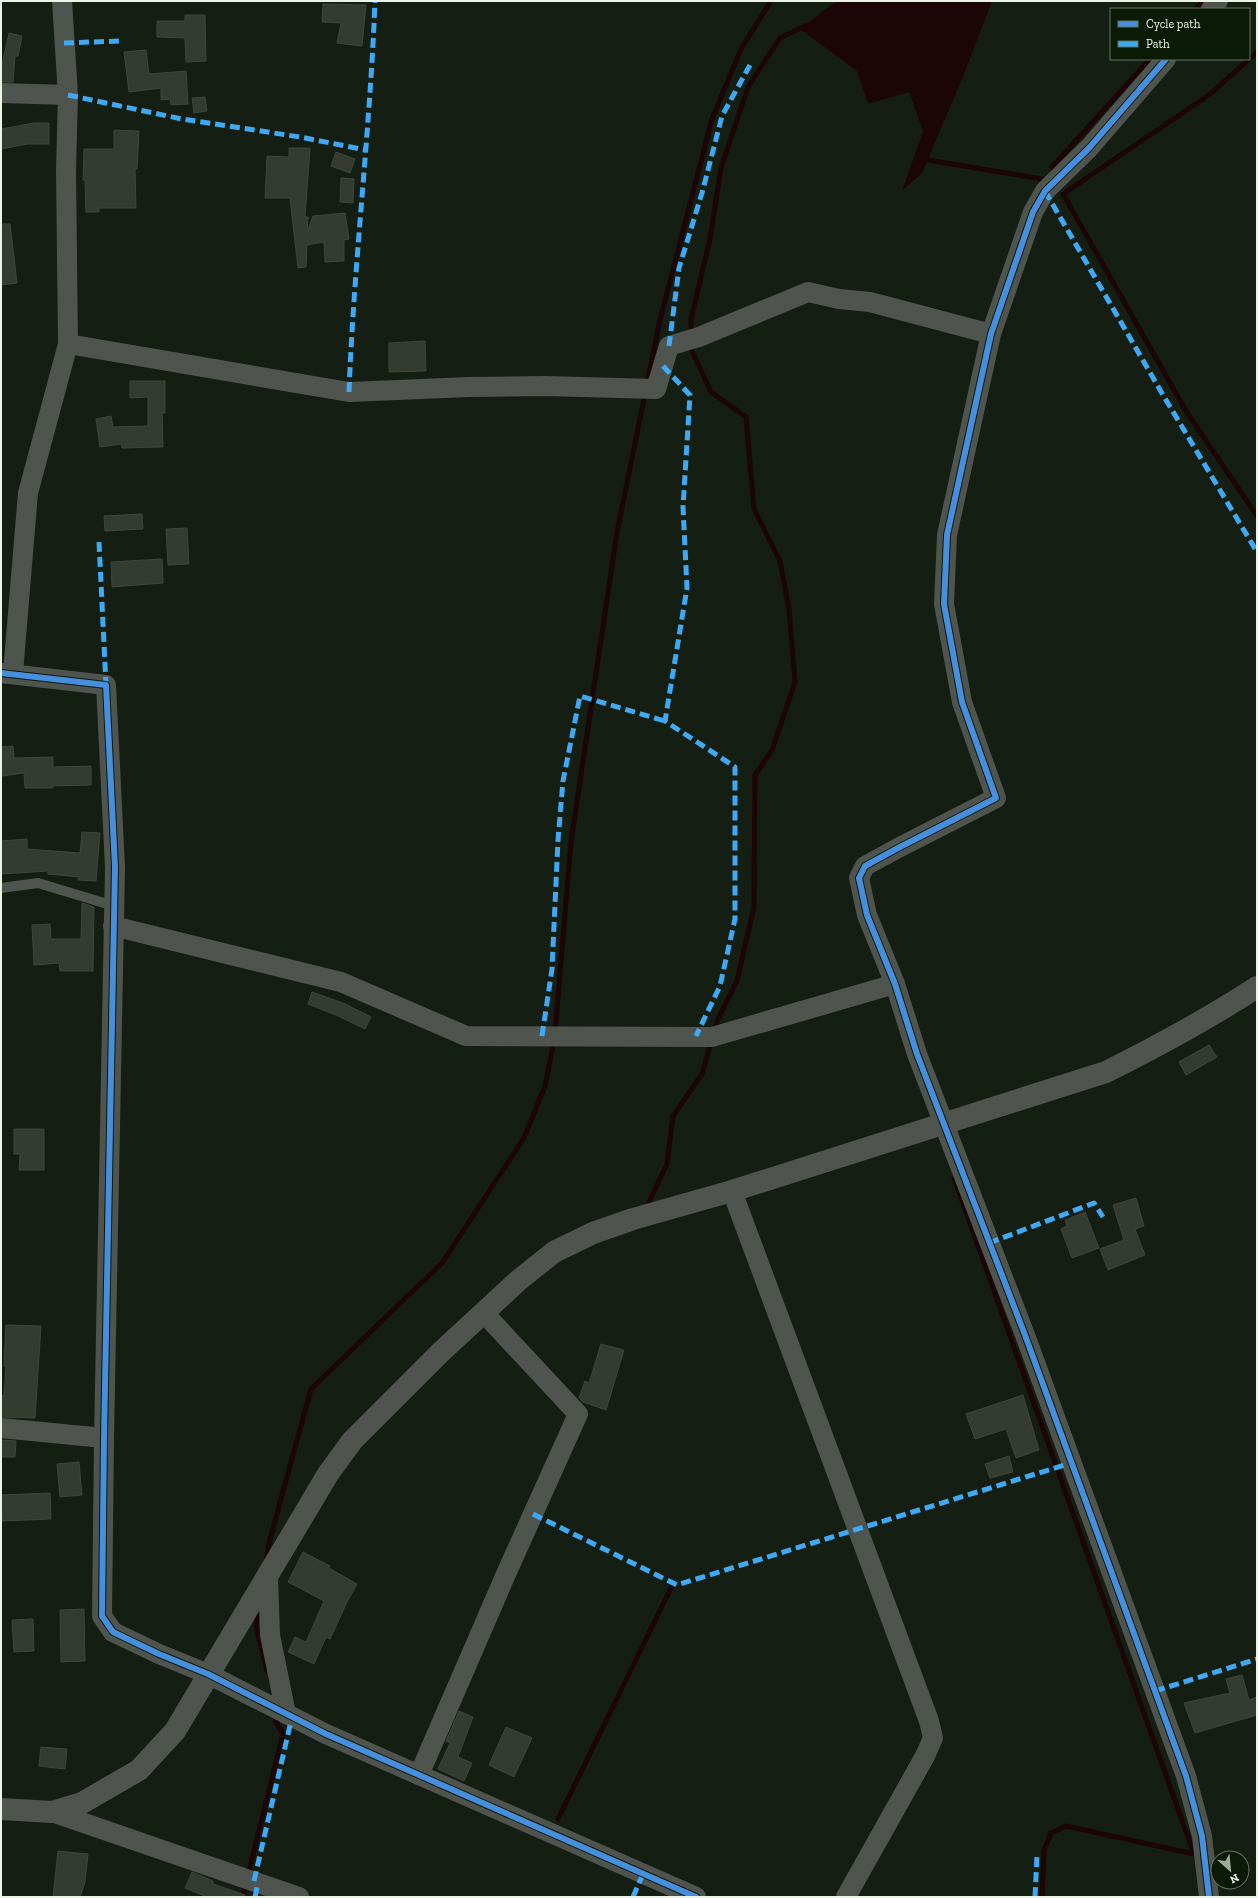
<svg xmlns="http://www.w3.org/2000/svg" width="1258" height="1898" viewBox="0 0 1258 1898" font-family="'Zilla Slab',serif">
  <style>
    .water { fill: #1c0506 }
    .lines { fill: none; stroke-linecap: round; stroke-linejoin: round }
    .stream { stroke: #1c0506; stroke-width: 5 }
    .building { fill: #343c32; stroke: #3f463c }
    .service { stroke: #50544f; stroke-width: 10 }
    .minor { stroke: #50544f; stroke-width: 20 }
    .tertiary { stroke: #50544f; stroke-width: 22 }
    .quiet { stroke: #3fa9f5; stroke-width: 5; stroke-dasharray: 10 5; stroke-linecap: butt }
    .cycleway-casing { stroke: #0a1a05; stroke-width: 8 }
    .cycleway { stroke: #468fdf; stroke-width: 6 }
  </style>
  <rect width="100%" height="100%" fill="#151e12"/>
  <!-- water -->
  <path class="water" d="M837 1H992L962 79 922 173 902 191 923 131 909 92 868 104 857 71 800 29Z"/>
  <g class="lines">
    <!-- stream -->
    <g class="stream">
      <path d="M1196 9 1203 1"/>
      <path d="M1257 52 1209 95 1063 194 1186 411 1257 516"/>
      <path d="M922 159 1042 179"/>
      <path d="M1052 167 1150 59"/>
      <path d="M691 334V319L710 239 721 168 748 87 780 38 807 25"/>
      <path d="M691 344 692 351 711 392 746 417 754 509 780 561 789 609 795 682 772 750 755 775 754 907 737 981 717 1021 714 1032"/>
      <path d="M647 384 659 324 712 119 741 49 771 1"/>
      <path d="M555 1033 571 842 617 532 645 394"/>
      <path d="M954 1178 1194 1854 1066 1826 1051 1833 1044 1850 1042 1897"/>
      <path d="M649 1202 667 1164 673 1116 702 1074 711 1042"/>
      <path d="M266 1561 270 1539 311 1389 442 1263 524 1138 545 1086 554 1041"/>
      <path d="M259 1607 256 1626 267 1671"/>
      <path d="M558 1819 671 1588"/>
      <path d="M248 1875 283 1734 276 1722 274 1713"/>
      <path d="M243 1897 246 1882"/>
    </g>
  </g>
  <!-- building -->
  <g class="building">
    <path d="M323 4 366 5 362 46 337 43 341 23 322 22Z"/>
    <path d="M185 15H205L206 61 186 62 185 38 157 37V21H185Z"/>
    <path d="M9 33 22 36 18 56H15L13 82H1V69Z"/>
    <path d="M146 50 149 74 186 71 188 104 171 105 170 99 161 100V88L129 92 124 52Z"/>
    <path d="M205 97 207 111 194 113 192 98Z"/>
    <path d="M34 123H49V144H27L1 149V129Z"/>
    <path d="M114 130 139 131 137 169H135L136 208H99V212H86L85 180H83L84 149H114Z"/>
    <path d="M289 148H310L305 217H308L307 233 313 216 345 213 349 239 344 240V261L325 262 324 242 307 245 306 267 298 268 290 198H265L267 156 289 157Z"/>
    <path d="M336 152 355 159 350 173 331 166Z"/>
    <path d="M341 178 354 179 353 203 340 202Z"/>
    <path d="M1 224H10L17 283 1 285Z"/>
    <path d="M425 341 426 371 389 372V343Z"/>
    <path d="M130 381H165V413H162L163 447 122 448 121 444 100 447 96 419 111 416 113 427 148 426V397L130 398Z"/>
    <path d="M142 514 143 529 105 531 104 516Z"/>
    <path d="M187 528 189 564 168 565 166 529Z"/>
    <path d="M162 559 163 583 112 587 111 562Z"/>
    <path d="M13 746 14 758 53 757V767L91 766V785L53 786V788H25L24 773 2 776 1 747Z"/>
    <path d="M82 832 100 833 96 881 78 880 79 877 48 874V871L1 874V841L27 839V849L80 853Z"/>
    <path d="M82 903 94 907 93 971H60L59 963 34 965 32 925 50 924 51 939H81Z"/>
    <path d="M312 992 343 1003 371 1017 365 1029 336 1015 308 1004Z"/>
    <path d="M1209 1045 1217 1057 1186 1075 1179 1062Z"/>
    <path d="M14 1129H44V1170H19L20 1154H14Z"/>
    <path d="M1136 1198 1144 1226 1135 1229 1145 1255 1108 1270 1100 1249 1124 1240 1113 1205Z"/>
    <path d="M1085 1212 1099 1248 1072 1258 1061 1229 1067 1226 1065 1220Z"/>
    <path d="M6 1325 41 1326 35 1418 1 1417V1396H4L6 1366H4Z"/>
    <path d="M601 1344 624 1350 606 1410 583 1402 579 1398 585 1381 589 1383Z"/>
    <path d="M1023 1395 1039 1450 1016 1458 1006 1429 975 1439 966 1414Z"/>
    <path d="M1 1440 16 1441 15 1457H1Z"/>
    <path d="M1009 1456 1013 1472 990 1478 985 1464Z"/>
    <path d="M79 1462 82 1495 60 1497 57 1464Z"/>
    <path d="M50 1493 51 1519 2 1521 1 1495Z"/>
    <path d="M303 1552 330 1566 329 1568 357 1584 347 1602 330 1639 326 1637 314 1664 288 1652 295 1637 306 1642 324 1601 288 1582Z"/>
    <path d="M84 1609 85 1661 61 1662 60 1610Z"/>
    <path d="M33 1619 34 1651 14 1652 12 1620Z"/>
    <path d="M1242 1675 1249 1700 1257 1697V1715L1195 1733 1184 1703 1230 1693 1226 1679Z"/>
    <path d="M459 1711 473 1717 458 1757 472 1763 464 1781 438 1769 450 1743 446 1741Z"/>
    <path d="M506 1727 532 1738 514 1777 489 1765Z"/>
    <path d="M41 1747 67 1749 65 1769 39 1766Z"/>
    <path d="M58 1851 88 1854 85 1882 80 1897H53Z"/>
    <path d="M192 1872 213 1881V1884L245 1895V1897H207L185 1888Z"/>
  </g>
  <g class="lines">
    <!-- service -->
    <path class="service" d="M1 888 38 883 114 906"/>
    <!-- minor -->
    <g class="minor">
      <path d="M1211 9 1218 1"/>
      <path d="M1166 59 1089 148 1045 191 1033 212 991 334 947 535 944 604 962 702 996 798 898 848 865 866 859 878 867 915 895 984 917 1054 1025 1335 1186 1776 1202 1836 1209 1897"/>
      <path d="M1 93 68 95"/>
      <path d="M68 344 349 392 469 387 545 386 656 389 669 346 699 337 808 292 839 299 870 302 991 334"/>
      <path d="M1 673 106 685 115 867 104 1438 102 1616 113 1632 159 1654 208 1674 326 1734 696 1897"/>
      <path d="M13 673 28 493 68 344 66 170 68 95 62 1"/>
      <path d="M113 926 341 982 466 1036 712 1037 895 984"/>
      <path d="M732 1191 929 1721 933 1738 925 1756 846 1897"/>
      <path d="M1 1428 104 1438"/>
      <path d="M268 1575 270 1635 286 1714"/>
      <path d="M419 1775 506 1574 578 1414 483 1312"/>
      <path d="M52 1812 299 1897"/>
    </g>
    <!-- tertiary -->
    <path class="tertiary" d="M1 1809 52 1812 82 1803 139 1770 175 1731 328 1474 352 1441 442 1351 519 1280 554 1252 593 1233 633 1219 732 1191 1106 1072C1158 1046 1208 1019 1257 987"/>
    <!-- quiet -->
    <g class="quiet">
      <path d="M64 43 121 41"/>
      <path d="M68 95 182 119 300 137 366 150"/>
      <path d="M1045 191 1163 395 1257 552"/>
      <path d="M669 346 679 268 702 193 722 116 750 65"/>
      <path d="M663 366 690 395 683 507 687 588 665 721 735 767V919L720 986 696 1036"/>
      <path d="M349 392C354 262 370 132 375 1"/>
      <path d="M99 542 106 685"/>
      <path d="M542 1036 552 969 558 840 563 781 580 696 665 721"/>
      <path d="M989 1243 1094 1203 1103 1217"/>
      <path d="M533 1514 677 1585 1071 1463"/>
      <path d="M1155 1691 1257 1659"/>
      <path d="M254 1881 292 1717"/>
      <path d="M255 1897 258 1883"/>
      <path d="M633 1897 643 1874"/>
      <path d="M1035 1897 1037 1855"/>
    </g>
    <!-- cycleway casing -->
    <g class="cycleway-casing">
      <g id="cycleway">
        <path d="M1166 59 1089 148 1045 191 1033 212 991 334 947 535 944 604 962 702 996 798 898 848 865 866 859 878 867 915 895 984 917 1054 1025 1335 1186 1776 1202 1836 1209 1897"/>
        <path d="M1 673 106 685 115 867 104 1438 102 1616 113 1632 159 1654 208 1674 326 1734 696 1897"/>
      </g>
    </g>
    <!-- cycleway -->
    <use href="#cycleway" class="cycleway"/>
  </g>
  <!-- border -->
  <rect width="1258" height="1898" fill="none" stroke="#eaf5e6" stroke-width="4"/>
  <!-- legend -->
  <rect x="1110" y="8" width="140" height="52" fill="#0a1a05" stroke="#64725f"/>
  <rect x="1118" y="21" width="20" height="6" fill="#468fdf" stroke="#64725f"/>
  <text x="1146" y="28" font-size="12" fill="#eaf5e6">Cycle path</text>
  <rect x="1118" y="41" width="20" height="6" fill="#3fa9f5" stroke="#64725f"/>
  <text x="1146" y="48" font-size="12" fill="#eaf5e6">Path</text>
  <!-- north arrow -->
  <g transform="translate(1230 1870) rotate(153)"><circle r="19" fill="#0a1a05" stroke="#64725f"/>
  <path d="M0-3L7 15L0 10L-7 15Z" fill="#9faa9c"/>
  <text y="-6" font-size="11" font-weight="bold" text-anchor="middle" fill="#eaf5e6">N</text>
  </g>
</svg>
